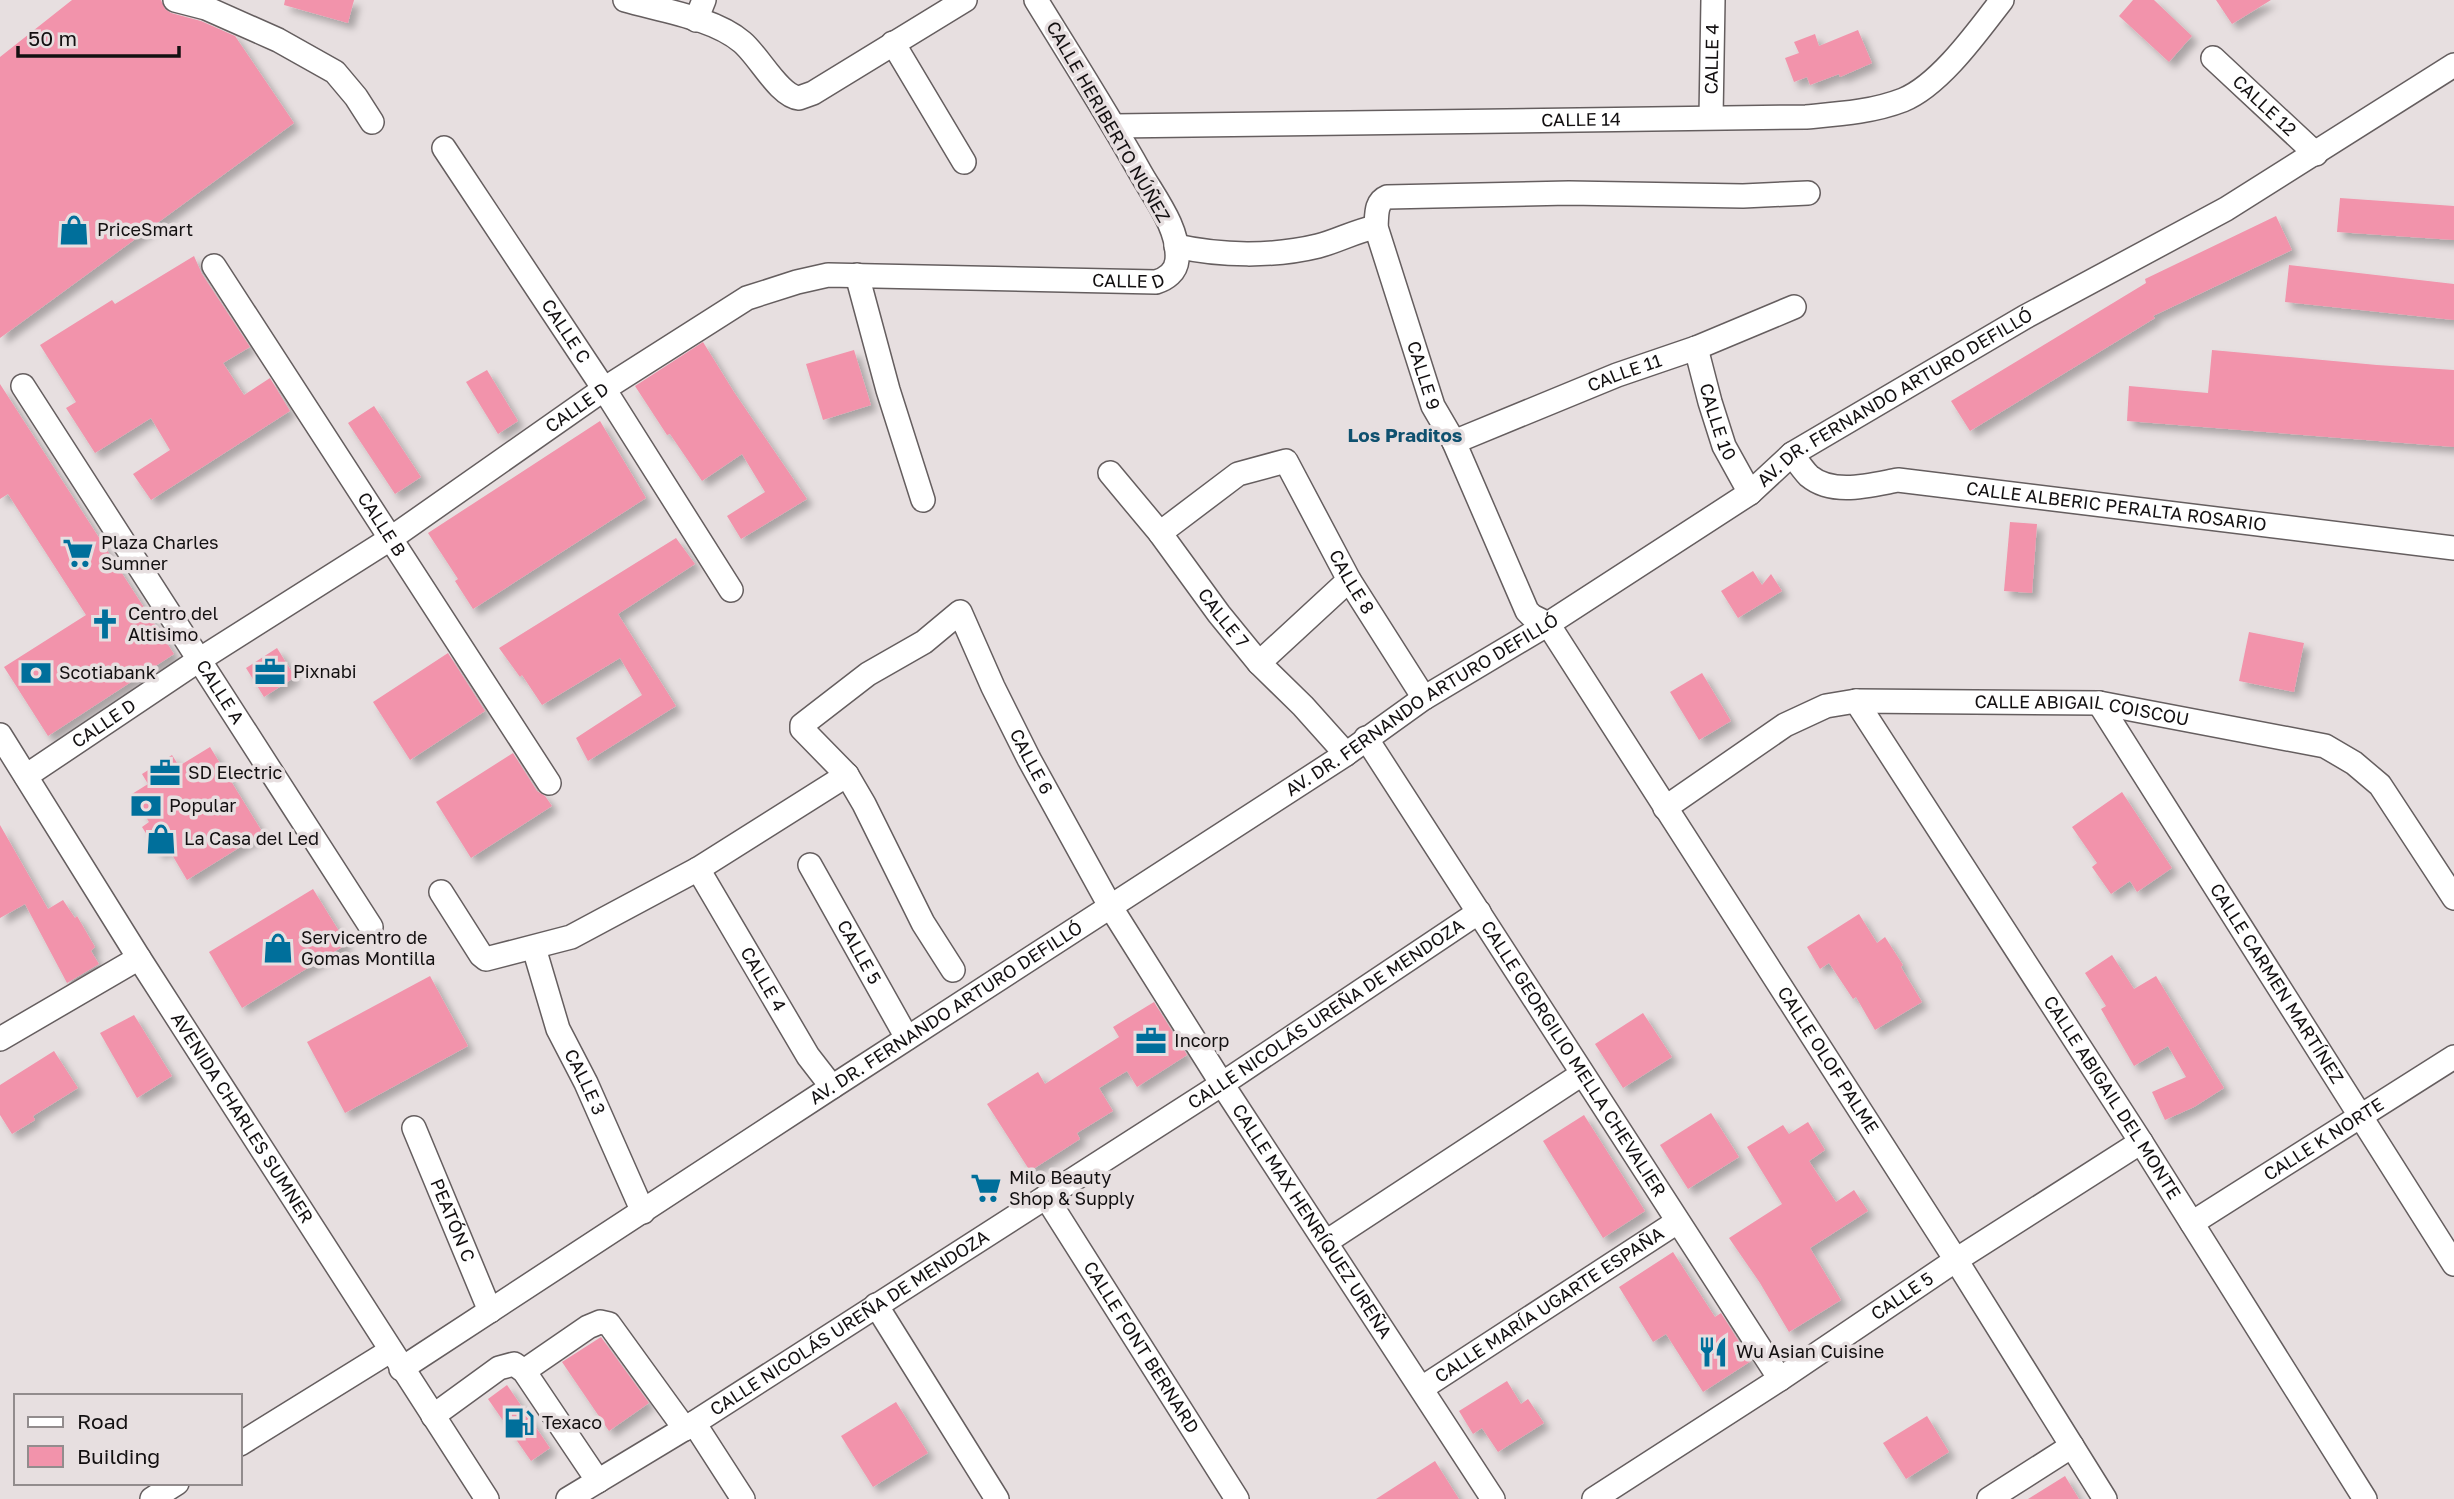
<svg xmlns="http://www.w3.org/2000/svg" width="2454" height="1499" viewBox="0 0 2454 1499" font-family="'Golos Text',sans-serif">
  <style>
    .building { fill: #f293ab; filter: url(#shadow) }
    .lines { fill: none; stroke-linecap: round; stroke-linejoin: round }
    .minor-casing { stroke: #655e5f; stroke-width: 26 }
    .minor { stroke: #fff; stroke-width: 23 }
    .labels { text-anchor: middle; stroke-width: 7; stroke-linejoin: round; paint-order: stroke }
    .street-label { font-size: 18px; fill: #131011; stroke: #e7dfe0 }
    .poi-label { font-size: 18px; fill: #131011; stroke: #e7dfe0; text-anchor: start }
    .neighbourhood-label { font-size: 19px; font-weight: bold; fill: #0f516f; stroke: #e7dfe0 }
  </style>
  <defs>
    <filter id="shadow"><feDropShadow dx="6" dy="6" stdDeviation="3.5" flood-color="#0004"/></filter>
  </defs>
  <rect width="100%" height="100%" fill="#e7dfe0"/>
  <!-- building -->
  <g class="building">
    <path d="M72 0H161L165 9 171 13 201 21 235 36 294 123 0 338V57Z"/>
    <path d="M285 0H354L348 23 284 5Z"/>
    <path d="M2133 0H2154L2192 36 2169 62 2119 16Z"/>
    <path d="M2216 0H2271L2232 24Z"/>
    <path d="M1858 30 1872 63 1840 77 1839 74 1810 85 1807 77 1794 82 1785 58 1799 53 1794 42 1815 34 1819 46Z"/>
    <path d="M2340 198 2454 206V240L2337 232Z"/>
    <path d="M2276 216 2292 250 2153 316 2155 318 1970 431 1951 401 2146 283 2145 279Z"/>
    <path d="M194 256 202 274 250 347 223 363 244 395 270 378 290 411 151 500 133 474 170 450 151 418 95 453 66 408 76 402 40 345 112 300 115 304Z"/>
    <path d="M2289 265 2454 284V320L2285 302Z"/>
    <path d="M703 342 734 392 807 499 741 539 727 516 765 492 742 454 702 481 670 434 667 435 635 386Z"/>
    <path d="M854 350 871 405 823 420 806 364Z"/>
    <path d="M2212 350 2377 365 2454 370V447L2127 421 2129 386 2208 393Z"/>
    <path d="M487 370 518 421 498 434 466 382Z"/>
    <path d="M0 384 174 654 48 736 4 667 86 615 8 494 0 499Z"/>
    <path d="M374 406 421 477 395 494 348 423Z"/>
    <path d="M600 421 646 498 473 609 455 581 458 579 428 533Z"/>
    <path d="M2010 522 2037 524 2032 593 2004 591Z"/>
    <path d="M676 538 695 564 618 614 676 706 588 761 576 738 642 695 620 658 542 705 522 675 520 677 499 648Z"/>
    <path d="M1753 571 1762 585 1771 574 1782 591 1738 618 1721 591Z"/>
    <path d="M2249 632 2304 643 2294 692 2239 681Z"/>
    <path d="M277 648 295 677 264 697 246 668Z"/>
    <path d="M448 653 485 711 410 760 373 702Z"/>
    <path d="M1702 673 1731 721 1699 740 1670 692Z"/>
    <path d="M210 747 263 833 187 880 168 848 159 854 142 827 149 822 132 794 148 784 142 774 172 755 179 766Z"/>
    <path d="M513 753 537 791 545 796 552 806 471 858 436 802Z"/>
    <path d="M2122 792 2172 868 2137 892 2130 881 2111 894 2092 867 2097 863 2072 827Z"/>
    <path d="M0 825 48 909 63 900 75 918 77 916 95 947 91 951 99 964 67 983 25 904 0 918Z"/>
    <path d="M313 889 347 944 242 1008 209 952Z"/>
    <path d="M1859 914 1877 943 1885 937 1903 965 1901 967 1922 1002 1875 1030 1856 997 1853 999 1829 963 1820 969 1807 947Z"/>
    <path d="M2112 955 2134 989 2156 976 2224 1088 2194 1107 2165 1120 2152 1092 2186 1077 2168 1046 2134 1066 2101 1009 2106 1006 2085 973Z"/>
    <path d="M430 976 468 1046 345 1113 307 1042Z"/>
    <path d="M1154 1002 1187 1055 1137 1087 1127 1071 1099 1088 1113 1111 1077 1133 1080 1139 1030 1171 987 1104 1038 1072 1045 1084 1119 1037 1113 1027Z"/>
    <path d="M1643 1013 1672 1057 1623 1088 1595 1044Z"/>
    <path d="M134 1015 172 1076 137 1098 100 1033Z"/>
    <path d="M54 1051 78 1088 33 1116 35 1120 12 1134 0 1115V1085Z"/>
    <path d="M1711 1113 1739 1157 1688 1189 1660 1145Z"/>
    <path d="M1584 1115 1645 1211 1603 1238 1543 1141Z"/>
    <path d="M1808 1122 1825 1150 1809 1161 1836 1202 1854 1190 1868 1211 1810 1248 1841 1300 1789 1332 1760 1283 1729 1238 1782 1204 1747 1147 1783 1125 1789 1134Z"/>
    <path d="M1673 1252 1715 1317 1721 1313 1751 1361 1703 1392 1666 1334 1653 1342 1619 1287Z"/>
    <path d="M601 1337 649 1403 609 1431 562 1362Z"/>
    <path d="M1507 1381 1521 1404 1528 1399 1544 1423 1498 1452 1482 1428 1473 1434 1459 1411Z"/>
    <path d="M507 1385 550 1448 531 1461 488 1399Z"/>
    <path d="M896 1402 928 1453 873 1487 841 1436Z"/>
    <path d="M1927 1416 1949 1452 1906 1479 1883 1443Z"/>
    <path d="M1435 1461 1459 1499H1376Z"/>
    <path d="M2065 1476 2079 1499H2028Z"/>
  </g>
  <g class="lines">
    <!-- minor casing -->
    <g class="minor-casing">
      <g id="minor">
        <path d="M175 0 206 8 278 40 335 72 356 97 372 122"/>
        <path d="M625 0C660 10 714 18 742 42 759 56 779 96 799 98L813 93 965 0"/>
        <path d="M696 20 704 0"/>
        <path d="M893 43 964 162"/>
        <path id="s1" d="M2213 58 2316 154"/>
        <path id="s2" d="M1711 117 1713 0"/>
        <path id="s3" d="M1114 126 1806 117C1839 114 1872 112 1903 100 1940 85 1978 31 2002 0"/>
        <path id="s4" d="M444 148 604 389 731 590"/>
        <path id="s5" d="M1808 193 1743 196 1569 193 1387 197C1375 202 1377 216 1376 227L1433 406 1454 442 1527 611 1532 616 1548 624 1956 1260 2105 1499"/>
        <path d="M1176 246C1221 256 1273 257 1318 246 1338 241 1355 231 1376 227"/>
        <path id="s6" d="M214 266 549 783"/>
        <path d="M857 275 888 390 923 500"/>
        <path id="s7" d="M1696 348 1710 402 1724 446 1750 493"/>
        <path id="s8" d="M23 386 371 927"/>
        <path id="s9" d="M1454 442 1617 375 1696 348 1794 307"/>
        <path id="s10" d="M1792 454C1797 461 1803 470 1809 476 1833 496 1871 485 1898 480L2454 548"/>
        <path id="s11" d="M1110 473 1160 533 1219 614 1259 663 1303 706 1346 754"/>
        <path id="s12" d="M1160 533 1238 474 1286 461 1349 580 1424 698"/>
        <path d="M1259 663 1349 580"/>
        <path id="s13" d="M1856 701 2141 1142 2365 1499"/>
        <path id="s14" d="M2099 703 2454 1264"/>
        <path id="s15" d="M0 735 139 958 487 1499"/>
        <path id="s16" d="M1366 738 1780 1379"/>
        <path id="s17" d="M26 776 199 660 390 539 604 389 747 298 797 282 828 275 1156 282C1166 279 1176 272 1177 260 1180 229 1154 197 1140 172 1107 113 1071 57 1036 0"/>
        <path id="s18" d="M1665 808 1785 725 1826 706 1856 701 2099 703 2325 746 2354 763 2380 785 2454 898"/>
        <path id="s19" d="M810 865 907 1038"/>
        <path id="s20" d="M698 869 808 1056 832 1087"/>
        <path d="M441 892 481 955 486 959 571 937 698 869 847 775"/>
        <path id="s21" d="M534 948 558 1029 586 1083 643 1212"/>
        <path id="s22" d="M953 970 923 923 864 804 847 775 802 729V725L868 674 924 642 960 612 993 687 1029 759 1110 906 1222 1084 1493 1499"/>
        <path d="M0 1039 139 958"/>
        <path id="s23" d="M414 1128 490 1311"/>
        <path id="s24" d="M1046 1197 1237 1499"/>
        <path id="s25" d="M2192 1223 2454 1057"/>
        <path d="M1326 1242 1582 1074"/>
        <path d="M876 1305 997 1499"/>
        <path id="s26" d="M401 1369 832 1087 1346 754 1424 698 1548 624 1750 493 1792 454 2025 317 2226 209 2454 65"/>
        <path d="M524 1371 588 1327 600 1322 609 1324 685 1429"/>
        <path id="s27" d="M1422 1388 1677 1222"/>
        <path d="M433 1416 499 1368 514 1364 524 1371 598 1481"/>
        <path d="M694 1423 743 1499"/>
        <path d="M240 1444 390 1351"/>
        <path d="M152 1499 177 1483"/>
        <path id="s28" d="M568 1499 694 1423 1222 1084 1479 912"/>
        <path id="s29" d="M1594 1499 1780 1379 1956 1260 2141 1142"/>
        <path d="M1989 1499 2072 1446"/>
      </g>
    </g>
    <!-- minor -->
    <use href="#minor" class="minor"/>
  </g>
  <!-- icons -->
  <defs>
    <g id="shop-bare" transform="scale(2.415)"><path d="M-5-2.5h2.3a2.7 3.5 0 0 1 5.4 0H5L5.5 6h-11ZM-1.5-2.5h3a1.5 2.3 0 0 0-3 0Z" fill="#006f9b" stroke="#e7dfe0" stroke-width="2.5" paint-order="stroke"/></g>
    <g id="supermarket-bare" transform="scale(2.415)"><path d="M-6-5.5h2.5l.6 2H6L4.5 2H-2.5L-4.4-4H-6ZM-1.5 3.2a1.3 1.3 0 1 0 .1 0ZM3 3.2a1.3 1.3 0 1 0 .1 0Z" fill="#006f9b" stroke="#e7dfe0" stroke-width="2.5" paint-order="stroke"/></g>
    <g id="church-bare" transform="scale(2.415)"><path d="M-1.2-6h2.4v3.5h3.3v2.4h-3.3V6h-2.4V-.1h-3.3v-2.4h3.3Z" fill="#006f9b" stroke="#e7dfe0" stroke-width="2.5" paint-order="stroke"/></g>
    <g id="office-bare" transform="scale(2.415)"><path d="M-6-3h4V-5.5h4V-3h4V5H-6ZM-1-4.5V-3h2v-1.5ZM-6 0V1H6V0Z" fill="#006f9b" stroke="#e7dfe0" stroke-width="2.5" paint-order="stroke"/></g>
    <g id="bank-bare" transform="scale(2.415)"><path d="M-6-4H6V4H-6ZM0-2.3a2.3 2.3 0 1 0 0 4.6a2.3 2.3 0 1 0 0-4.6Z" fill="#006f9b" stroke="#e7dfe0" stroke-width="2.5" paint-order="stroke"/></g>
    <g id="restaurant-bare" transform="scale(2.415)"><path d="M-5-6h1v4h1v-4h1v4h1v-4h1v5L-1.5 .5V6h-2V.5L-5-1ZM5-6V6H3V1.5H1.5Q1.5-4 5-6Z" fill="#006f9b" stroke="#e7dfe0" stroke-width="2.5" paint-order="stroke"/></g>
    <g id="fuel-bare" transform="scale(2.415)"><path d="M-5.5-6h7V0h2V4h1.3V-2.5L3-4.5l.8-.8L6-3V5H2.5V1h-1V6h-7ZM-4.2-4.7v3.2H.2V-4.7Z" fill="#006f9b" stroke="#e7dfe0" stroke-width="2.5" paint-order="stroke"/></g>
  </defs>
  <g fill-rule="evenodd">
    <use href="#shop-bare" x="74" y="230"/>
    <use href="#supermarket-bare" x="78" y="553"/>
    <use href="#church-bare" x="105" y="624"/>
    <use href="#office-bare" x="270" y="672"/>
    <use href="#bank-bare" x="36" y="673"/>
    <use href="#office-bare" x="165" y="773"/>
    <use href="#bank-bare" x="146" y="806"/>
    <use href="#shop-bare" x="161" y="839"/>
    <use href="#shop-bare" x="278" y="948"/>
    <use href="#office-bare" x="1151" y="1041"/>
    <use href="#supermarket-bare" x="986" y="1188"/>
    <use href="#restaurant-bare" x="1713" y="1352"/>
    <use href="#fuel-bare" x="519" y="1423"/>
  </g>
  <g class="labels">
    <!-- street labels -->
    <g class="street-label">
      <text dy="6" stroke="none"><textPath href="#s2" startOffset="58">CALLE 4</textPath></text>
      <text dy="6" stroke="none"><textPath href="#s1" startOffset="70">CALLE 12</textPath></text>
      <text dy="6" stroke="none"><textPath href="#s3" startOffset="467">CALLE 14</textPath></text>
      <text transform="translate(1108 122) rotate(60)" y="6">CALLE HERIBERTO NÚÑEZ</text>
      <text dy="6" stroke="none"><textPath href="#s17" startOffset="1250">CALLE D</textPath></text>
      <text dy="6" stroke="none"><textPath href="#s4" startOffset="220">CALLE C</textPath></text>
      <text dy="6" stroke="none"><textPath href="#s9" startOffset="184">CALLE 11</textPath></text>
      <text dy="6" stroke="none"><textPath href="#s5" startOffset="611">CALLE 9</textPath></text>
      <text dy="6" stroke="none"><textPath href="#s26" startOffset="1783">AV. DR. FERNANDO ARTURO DEFILLÓ</textPath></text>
      <text dy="6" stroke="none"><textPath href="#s17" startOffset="663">CALLE D</textPath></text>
      <text dy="6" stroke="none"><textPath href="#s7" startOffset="77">CALLE 10</textPath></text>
      <text dy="6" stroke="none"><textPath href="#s10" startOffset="340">CALLE ALBERIC PERALTA ROSARIO</textPath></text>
      <text dy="6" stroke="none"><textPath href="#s6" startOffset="308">CALLE B</textPath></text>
      <text dy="6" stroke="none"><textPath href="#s12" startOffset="285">CALLE 8</textPath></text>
      <text dy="6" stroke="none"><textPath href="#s11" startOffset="184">CALLE 7</textPath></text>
      <text dy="6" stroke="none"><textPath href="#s8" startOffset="364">CALLE A</textPath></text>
      <text dy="6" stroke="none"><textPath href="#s26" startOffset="1218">AV. DR. FERNANDO ARTURO DEFILLÓ</textPath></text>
      <text dy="6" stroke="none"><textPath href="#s18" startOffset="448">CALLE ABIGAIL COISCOU</textPath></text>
      <text dy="6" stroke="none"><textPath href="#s17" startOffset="94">CALLE D</textPath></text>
      <text dy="6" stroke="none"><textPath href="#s22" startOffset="651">CALLE 6</textPath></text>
      <text dy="6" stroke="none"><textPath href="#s19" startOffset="100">CALLE 5</textPath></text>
      <text dy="6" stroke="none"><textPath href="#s20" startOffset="128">CALLE 4</textPath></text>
      <text dy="6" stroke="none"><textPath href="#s14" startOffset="332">CALLE CARMEN MARTÍNEZ</textPath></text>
      <text dy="6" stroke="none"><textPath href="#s26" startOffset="651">AV. DR. FERNANDO ARTURO DEFILLÓ</textPath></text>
      <text dy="6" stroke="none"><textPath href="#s28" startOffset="900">CALLE NICOLÁS UREÑA DE MENDOZA</textPath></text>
      <text dy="6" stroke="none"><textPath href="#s16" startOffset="382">CALLE GEORGILIO MELLA CHEVALIER</textPath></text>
      <text dy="6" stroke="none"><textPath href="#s5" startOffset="1412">CALLE OLOF PALME</textPath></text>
      <text dy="6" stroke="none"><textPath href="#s21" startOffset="144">CALLE 3</textPath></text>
      <text dy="6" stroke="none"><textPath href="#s13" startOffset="472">CALLE ABIGAIL DEL MONTE</textPath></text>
      <text dy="6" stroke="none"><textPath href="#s15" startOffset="453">AVENIDA CHARLES SUMNER</textPath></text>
      <text dy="6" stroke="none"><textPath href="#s25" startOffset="156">CALLE K NORTE</textPath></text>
      <text dy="6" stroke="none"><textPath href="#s23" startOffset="100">PEATÓN C</textPath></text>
      <text dy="6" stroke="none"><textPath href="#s22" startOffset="1190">CALLE MAX HENRÍQUEZ UREÑA</textPath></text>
      <text dy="6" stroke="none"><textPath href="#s29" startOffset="369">CALLE 5</textPath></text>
      <text dy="6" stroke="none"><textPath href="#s27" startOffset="152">CALLE MARÍA UGARTE ESPAÑA</textPath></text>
      <text dy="6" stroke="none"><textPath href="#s28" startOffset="332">CALLE NICOLÁS UREÑA DE MENDOZA</textPath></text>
      <text dy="6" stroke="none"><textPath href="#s24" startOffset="178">CALLE FONT BERNARD</textPath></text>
    </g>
    <!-- poi labels -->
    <g class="poi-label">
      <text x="97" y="236">PriceSmart</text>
      <text x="101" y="549">Plaza Charles<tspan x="101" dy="21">Sumner</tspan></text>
      <text x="128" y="620">Centro del<tspan x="128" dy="21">Altisimo</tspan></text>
      <text x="293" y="678">Pixnabi</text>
      <text x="59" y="679">Scotiabank</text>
      <text x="188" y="779">SD Electric</text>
      <text x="169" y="812">Popular</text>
      <text x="184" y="845">La Casa del Led</text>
      <text x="301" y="944">Servicentro de<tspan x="301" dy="21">Gomas Montilla</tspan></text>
      <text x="1174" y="1047">Incorp</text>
      <text x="1009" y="1184">Milo Beauty<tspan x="1009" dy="21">Shop &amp; Supply</tspan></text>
      <text x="1736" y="1358">Wu Asian Cuisine</text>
      <text x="542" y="1429">Texaco</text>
    </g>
    <!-- neighbourhood labels -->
    <g class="neighbourhood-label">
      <text x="1405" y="442">Los Praditos</text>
    </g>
  </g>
  <!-- legend -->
  <rect x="14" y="1394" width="228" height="91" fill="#e7dfe0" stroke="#928c8d" stroke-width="2"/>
  <rect x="28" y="1417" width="35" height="10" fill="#ffffff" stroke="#928c8d" stroke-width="2"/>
  <text x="77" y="1429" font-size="21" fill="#131011">Road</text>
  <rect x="28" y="1446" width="35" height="21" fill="#f293ab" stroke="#928c8d" stroke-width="2"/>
  <text x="77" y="1464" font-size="21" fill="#131011">Building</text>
  <!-- scale -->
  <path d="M18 46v10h161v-10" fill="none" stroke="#131011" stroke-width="3.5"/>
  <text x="28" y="46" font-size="21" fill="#131011" stroke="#e7dfe0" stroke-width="5" paint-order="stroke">50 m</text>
</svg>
